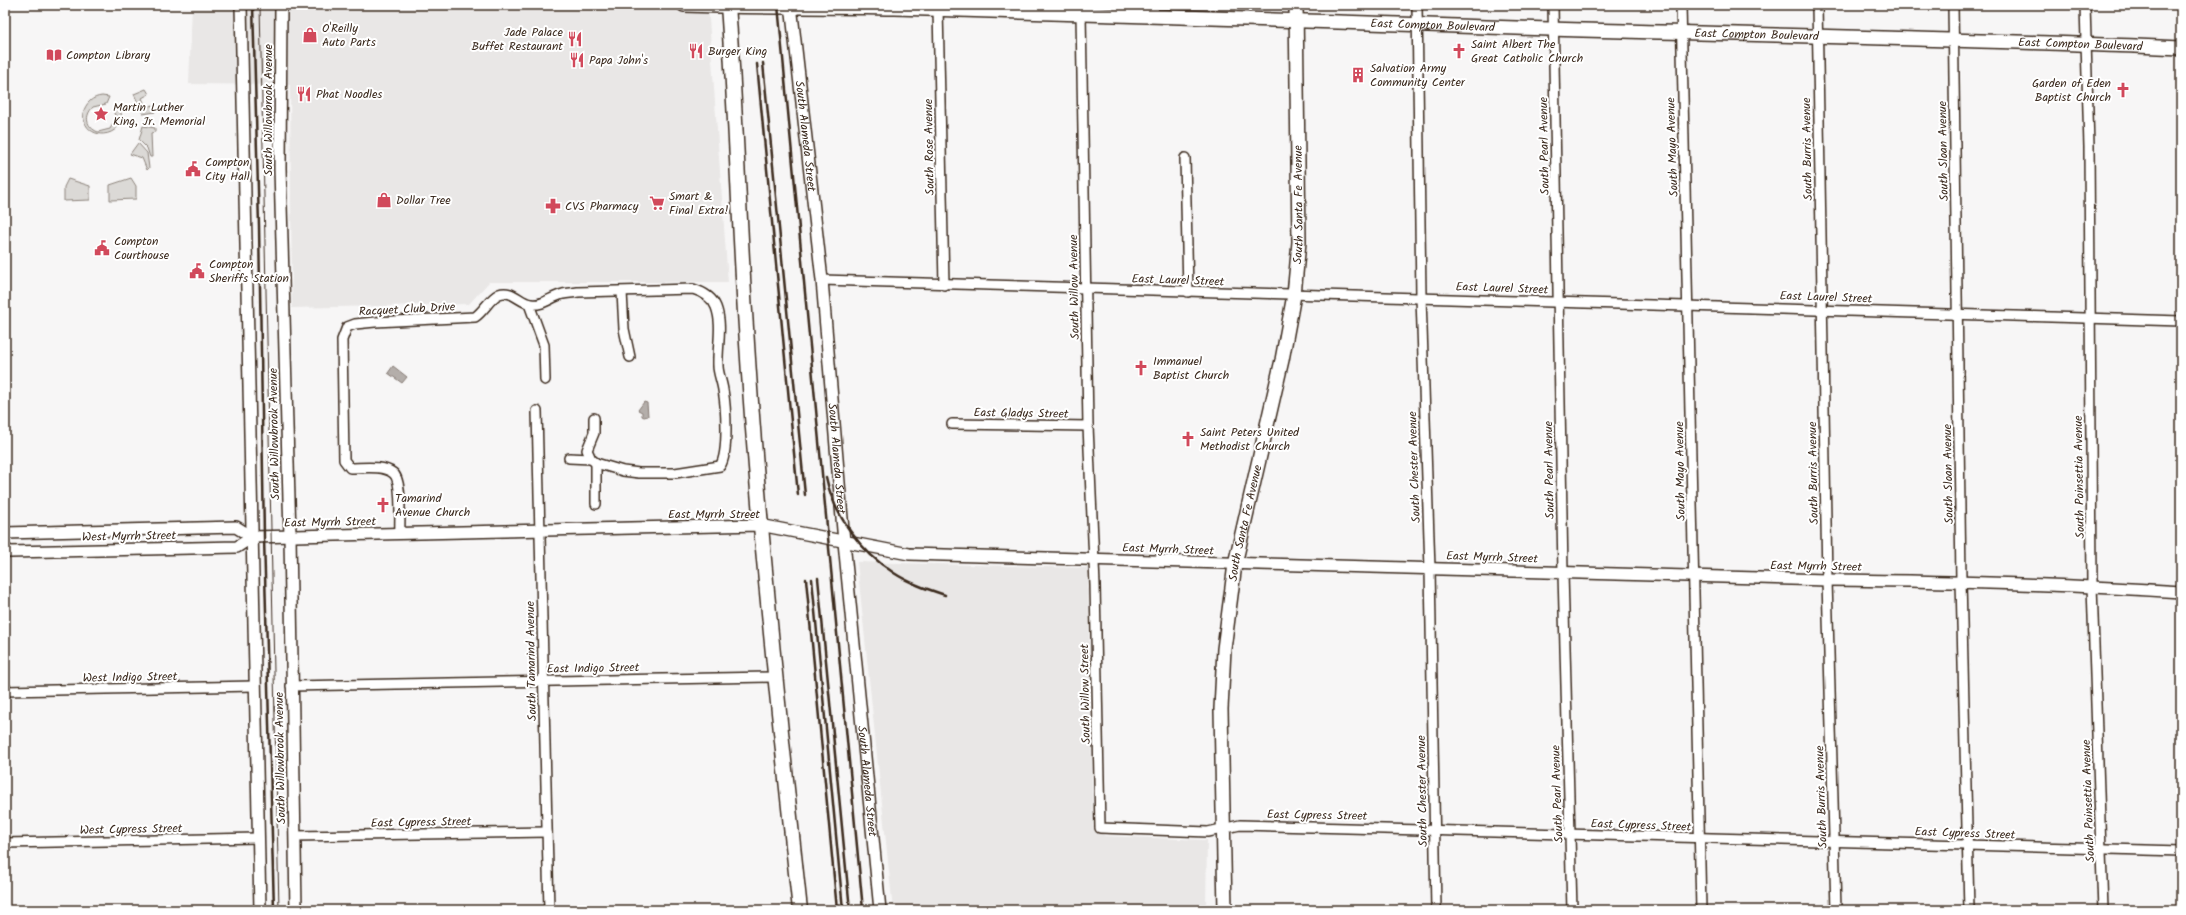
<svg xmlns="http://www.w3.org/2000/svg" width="2186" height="915" viewBox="0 0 2186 915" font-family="Kalam,sans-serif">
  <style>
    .built { fill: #e9e7e6 }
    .green { fill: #dbd9d6; stroke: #8b827a }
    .water { fill: #b4aeaa; stroke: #847972 }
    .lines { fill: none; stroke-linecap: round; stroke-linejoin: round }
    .minor-casing { stroke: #3b2a1e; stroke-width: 12 }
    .tertiary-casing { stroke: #3b2a1e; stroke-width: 14 }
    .secondary-casing { stroke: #3b2a1e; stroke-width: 16 }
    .primary-casing { stroke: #3b2a1e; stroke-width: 17 }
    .minor { stroke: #fff; stroke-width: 9 }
    .tertiary { stroke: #fff; stroke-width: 11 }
    .secondary { stroke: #fff; stroke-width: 13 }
    .primary { stroke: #fff; stroke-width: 14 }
    .tram { stroke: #3b2a1e; stroke-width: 1 }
    .rail { stroke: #3b2a1e; stroke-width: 2.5 }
    .labels { text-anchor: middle; stroke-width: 4; stroke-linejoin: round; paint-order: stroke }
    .street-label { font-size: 12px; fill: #3b2a1e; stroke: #fff }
    .poi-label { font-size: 12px; fill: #3b2a1e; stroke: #fff; text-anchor: start }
  </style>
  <rect width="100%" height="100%" fill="#f7f6f6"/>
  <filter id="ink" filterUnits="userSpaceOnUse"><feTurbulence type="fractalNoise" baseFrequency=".025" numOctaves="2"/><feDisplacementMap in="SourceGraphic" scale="8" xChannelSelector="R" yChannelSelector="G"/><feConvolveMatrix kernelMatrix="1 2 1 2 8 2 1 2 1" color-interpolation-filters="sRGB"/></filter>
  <g filter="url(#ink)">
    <!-- built -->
    <g class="built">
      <path d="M192 5H708L728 282H489L469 304 292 308 290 85 189 84Z"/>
      <path d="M857 562 1088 568 1093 826 1105 836 1207 840 1206 910H893Z"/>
    </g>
    <!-- green -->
    <g class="green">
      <path d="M146 89 149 94 142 98 146 107 153 105 155 112 143 114 134 94Z"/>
      <path d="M102 96 109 97 106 104 93 107C84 116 86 127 98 132L110 129 116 118 113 110 118 105C135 135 84 148 83 113 86 103 92 97 102 96Z"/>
      <path d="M143 126 155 128V132L151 133 152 157H150L147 148 139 140Z"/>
      <path d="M138 143 147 153 149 168 147 170 142 158 130 154Z"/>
      <path d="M131 178 136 186V199L110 200V185Z"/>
      <path d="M68 179 90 186V200L64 201V187Z"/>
    </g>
    <!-- water -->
    <g class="water">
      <path d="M393 366 407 377 402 383 388 373Z"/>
      <path d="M644 402 647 403 648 416 644 417 642 416V412L638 410Z"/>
    </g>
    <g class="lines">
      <!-- minor casing -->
      <g class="minor-casing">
        <g id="minor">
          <path d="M1153 5 1154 16"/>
          <path d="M1417 5 1421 297 1430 569 1436 910"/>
          <path d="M1553 5 1563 573 1572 910"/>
          <path d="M1681 5 1701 910"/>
          <path d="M1817 5 1827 580 1836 910"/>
          <path d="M1953 5 1961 581 1969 910"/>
          <path d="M2085 5 2089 147 2092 586 2103 910"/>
          <path d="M938 9 944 285"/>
          <path d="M1081 14 1088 426 1095 585 1100 828 1208 832 1240 825 2181 851"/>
          <path d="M1185 158 1188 292"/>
          <path d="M822 280 2181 321"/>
          <path d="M622 292 624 329 630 357"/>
          <path d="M529 304 544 345 545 380"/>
          <path d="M537 411 549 910"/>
          <path d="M952 424 1088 426"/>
          <path d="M591 459 587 450 594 433V418"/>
          <path d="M596 463V504"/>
          <path d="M400 534C399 521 403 480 393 473 383 465 363 468 350 468L344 460 342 340 347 327 355 324 375 322 475 317C484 311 489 299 499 294 512 289 520 303 531 304 543 306 551 297 563 294 568 293 573 293 578 292L693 289C703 292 712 297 716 307 723 325 717 347 718 366 718 373 722 382 723 390 726 406 729 453 720 466L675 473H639L623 471 596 463 591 459 569 458"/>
          <path d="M291 686 774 677"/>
          <path d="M5 691 255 686"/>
          <path d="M295 836 547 832"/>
          <path d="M5 843 258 838"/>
        </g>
      </g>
      <!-- tertiary casing -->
      <g class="tertiary-casing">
        <g id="tertiary">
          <path d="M241 5 260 910"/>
          <path d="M281 5 280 168 290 536 296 910"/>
          <path id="s1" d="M791 5 822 280 844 542 880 910"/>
          <path d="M5 533 236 527 252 537"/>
          <path d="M5 549 10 552 237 547 252 537 760 525 909 554 1827 580C1945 581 2063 584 2181 592"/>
        </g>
      </g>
      <!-- secondary casing -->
      <g class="secondary-casing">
        <g id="secondary">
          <path id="s2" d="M684 5C755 8 825 6 895 8 1113 14 1331 22 1549 29 1760 35 1970 39 2181 48"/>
          <path id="s3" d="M1225 910 1221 709 1224 649 1235 564 1282 360 1294 295 1299 242 1296 5"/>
        </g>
      </g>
      <!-- primary casing -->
      <g class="primary-casing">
        <path id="primary" d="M728 5C736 113 739 221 746 328 758 523 779 716 800 910"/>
      </g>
      <!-- minor -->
      <use href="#minor" class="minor"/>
      <!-- tertiary -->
      <use href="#tertiary" class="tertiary"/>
      <!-- secondary -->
      <use href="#secondary" class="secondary"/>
      <!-- primary -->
      <use href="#primary" class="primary"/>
      <!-- tram -->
      <path class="tram" d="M260 5 279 910"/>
      <!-- rail -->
      <g class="rail">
        <path d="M253 5 259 226 264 537 274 910"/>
        <path d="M778 5 863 910"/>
        <path d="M763 63 805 495"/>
        <path d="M757 64 798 495"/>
        <path d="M826 477C834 516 861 552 894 573 909 583 927 589 945 595"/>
        <path d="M818 578 850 910"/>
        <path d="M806 579 837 910"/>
        <path d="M812 579 843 910"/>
      </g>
    </g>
  </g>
  <!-- icons -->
  <defs>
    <g id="shop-bare" transform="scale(1.2)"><path d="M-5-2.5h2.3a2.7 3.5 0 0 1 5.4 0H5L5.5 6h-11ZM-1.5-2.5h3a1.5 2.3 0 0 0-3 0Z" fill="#d1495b" stroke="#fff" stroke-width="2.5" paint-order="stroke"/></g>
    <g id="restaurant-bare" transform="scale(1.2)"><path d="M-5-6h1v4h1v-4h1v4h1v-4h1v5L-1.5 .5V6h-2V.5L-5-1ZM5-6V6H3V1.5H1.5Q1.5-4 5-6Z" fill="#d1495b" stroke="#fff" stroke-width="2.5" paint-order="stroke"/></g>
    <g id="church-bare" transform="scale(1.2)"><path d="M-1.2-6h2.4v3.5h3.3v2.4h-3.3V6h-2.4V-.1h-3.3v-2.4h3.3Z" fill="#d1495b" stroke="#fff" stroke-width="2.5" paint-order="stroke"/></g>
    <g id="library-bare" transform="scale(1.2)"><path d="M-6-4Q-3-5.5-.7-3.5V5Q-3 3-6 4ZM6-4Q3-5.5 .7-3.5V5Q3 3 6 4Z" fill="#d1495b" stroke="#fff" stroke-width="2.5" paint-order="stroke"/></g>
    <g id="building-bare" transform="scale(1.2)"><path d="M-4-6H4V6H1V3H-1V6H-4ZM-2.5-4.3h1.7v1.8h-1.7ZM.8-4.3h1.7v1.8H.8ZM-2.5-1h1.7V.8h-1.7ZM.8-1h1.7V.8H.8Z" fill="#d1495b" stroke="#fff" stroke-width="2.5" paint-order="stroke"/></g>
    <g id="sight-bare" transform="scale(1.2)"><path d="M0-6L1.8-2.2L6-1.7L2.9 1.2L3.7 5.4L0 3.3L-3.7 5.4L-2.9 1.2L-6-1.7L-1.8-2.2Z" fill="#d1495b" stroke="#fff" stroke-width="2.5" paint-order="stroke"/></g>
    <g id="civic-bare" transform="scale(1.2)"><path d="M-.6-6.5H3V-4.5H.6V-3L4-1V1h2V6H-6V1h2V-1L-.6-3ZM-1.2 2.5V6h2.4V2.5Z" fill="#d1495b" stroke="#fff" stroke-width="2.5" paint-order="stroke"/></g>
    <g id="supermarket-bare" transform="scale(1.2)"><path d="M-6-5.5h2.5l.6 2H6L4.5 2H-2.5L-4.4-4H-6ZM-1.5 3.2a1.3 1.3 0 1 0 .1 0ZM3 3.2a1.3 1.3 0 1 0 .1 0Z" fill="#d1495b" stroke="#fff" stroke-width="2.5" paint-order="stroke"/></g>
    <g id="pharmacy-bare" transform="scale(1.2)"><path d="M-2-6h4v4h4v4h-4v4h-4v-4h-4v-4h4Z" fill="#d1495b" stroke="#fff" stroke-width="2.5" paint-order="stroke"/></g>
  </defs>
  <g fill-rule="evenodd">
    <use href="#shop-bare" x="310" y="35"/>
    <use href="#restaurant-bare" x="575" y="39"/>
    <use href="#restaurant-bare" x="696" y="51"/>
    <use href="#church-bare" x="1459" y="51"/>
    <use href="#library-bare" x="54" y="55"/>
    <use href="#restaurant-bare" x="577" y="60"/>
    <use href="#building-bare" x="1358" y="75"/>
    <use href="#church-bare" x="2123" y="90"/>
    <use href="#restaurant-bare" x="304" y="94"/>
    <use href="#sight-bare" x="101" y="114"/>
    <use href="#civic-bare" x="193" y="169"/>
    <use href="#shop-bare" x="384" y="200"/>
    <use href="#supermarket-bare" x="657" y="203"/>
    <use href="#pharmacy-bare" x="553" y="206"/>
    <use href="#civic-bare" x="102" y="248"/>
    <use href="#civic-bare" x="197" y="271"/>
    <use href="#church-bare" x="1141" y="368"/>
    <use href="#church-bare" x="1188" y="439"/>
    <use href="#church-bare" x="383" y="505"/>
  </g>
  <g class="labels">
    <!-- street labels -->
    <g class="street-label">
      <text dy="4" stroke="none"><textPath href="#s2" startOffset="749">East Compton Boulevard</textPath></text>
      <text dy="4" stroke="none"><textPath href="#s2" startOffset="1073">East Compton Boulevard</textPath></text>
      <text dy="4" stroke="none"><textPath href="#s2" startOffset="1397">East Compton Boulevard</textPath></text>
      <text transform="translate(268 110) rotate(-90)" y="4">South Willowbrook Avenue</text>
      <text dy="4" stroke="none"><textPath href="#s1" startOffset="132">South Alameda Street</textPath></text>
      <text transform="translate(1544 146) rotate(-91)" y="4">South Pearl Avenue</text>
      <text transform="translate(929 147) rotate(-91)" y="4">South Rose Avenue</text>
      <text transform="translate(1672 147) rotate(-92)" y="4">South Mayo Avenue</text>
      <text transform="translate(1807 149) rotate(-91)" y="4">South Burris Avenue</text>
      <text transform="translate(1943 151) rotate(-91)" y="4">South Sloan Avenue</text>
      <text dy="4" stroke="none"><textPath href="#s3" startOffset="713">South Santa Fe Avenue</textPath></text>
      <text transform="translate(1178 280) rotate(2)" y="4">East Laurel Street</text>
      <text transform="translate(1074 287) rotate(-91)" y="4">South Willow Avenue</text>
      <text transform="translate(1502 288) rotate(2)" y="4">East Laurel Street</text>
      <text transform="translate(1826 297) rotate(2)" y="4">East Laurel Street</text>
      <text transform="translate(407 309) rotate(-3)" y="4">Racquet Club Drive</text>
      <text transform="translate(1021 413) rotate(1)" y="4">East Gladys Street</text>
      <text transform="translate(274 434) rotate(-91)" y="4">South Willowbrook Avenue</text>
      <text dy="4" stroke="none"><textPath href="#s1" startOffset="456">South Alameda Street</textPath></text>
      <text transform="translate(1414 467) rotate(-92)" y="4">South Chester Avenue</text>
      <text transform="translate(1549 470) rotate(-91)" y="4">South Pearl Avenue</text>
      <text transform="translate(1680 471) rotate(-91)" y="4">South Mayo Avenue</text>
      <text transform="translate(1813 473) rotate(-91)" y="4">South Burris Avenue</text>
      <text transform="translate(1948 474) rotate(-91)" y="4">South Sloan Avenue</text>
      <text transform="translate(2079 477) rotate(-91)" y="4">South Poinsettia Avenue</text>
      <text x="714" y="518">East Myrrh Street</text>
      <text transform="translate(330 522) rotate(-1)" y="4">East Myrrh Street</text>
      <text dy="4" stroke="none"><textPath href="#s3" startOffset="389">South Santa Fe Avenue</textPath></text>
      <text transform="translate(129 536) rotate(-1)" y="4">West Myrrh Street</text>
      <text transform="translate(1168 549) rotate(2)" y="4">East Myrrh Street</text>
      <text transform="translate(1492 557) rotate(2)" y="4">East Myrrh Street</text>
      <text transform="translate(1816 566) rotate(1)" y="4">East Myrrh Street</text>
      <text transform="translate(531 661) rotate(-91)" y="4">South Tamarind Avenue</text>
      <text transform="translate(593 668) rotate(-1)" y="4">East Indigo Street</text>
      <text transform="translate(130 677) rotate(-1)" y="4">West Indigo Street</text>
      <text transform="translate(1085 694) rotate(-91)" y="4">South Willow Street</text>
      <text transform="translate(280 758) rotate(-91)" y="4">South Willowbrook Avenue</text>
      <text dy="4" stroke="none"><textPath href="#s1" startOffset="780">South Alameda Street</textPath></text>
      <text transform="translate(1422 791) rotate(-91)" y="4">South Chester Avenue</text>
      <text transform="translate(1557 794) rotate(-92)" y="4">South Pearl Avenue</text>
      <text transform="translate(1821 797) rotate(-92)" y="4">South Burris Avenue</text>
      <text transform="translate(2088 801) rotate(-92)" y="4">South Poinsettia Avenue</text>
      <text transform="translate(1317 815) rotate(1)" y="4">East Cypress Street</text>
      <text transform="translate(421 822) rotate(-1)" y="4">East Cypress Street</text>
      <text transform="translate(1641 825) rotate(2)" y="4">East Cypress Street</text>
      <text transform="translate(131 829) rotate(-1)" y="4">West Cypress Street</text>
      <text transform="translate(1965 833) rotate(2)" y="4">East Cypress Street</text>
    </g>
    <!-- poi labels -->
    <g class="poi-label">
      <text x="322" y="32">O'Reilly<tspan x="322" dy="14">Auto Parts</tspan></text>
      <text x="563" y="36" text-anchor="end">Jade Palace<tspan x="563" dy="14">Buffet Restaurant</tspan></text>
      <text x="1471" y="48">Saint Albert The<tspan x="1471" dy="14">Great Catholic Church</tspan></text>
      <text x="708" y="55">Burger King</text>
      <text x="66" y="59">Compton Library</text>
      <text x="589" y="64">Papa John's</text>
      <text x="1370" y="72">Salvation Army<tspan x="1370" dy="14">Community Center</tspan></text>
      <text x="2111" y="87" text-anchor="end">Garden of Eden<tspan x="2111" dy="14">Baptist Church</tspan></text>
      <text x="316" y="98">Phat Noodles</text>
      <text x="113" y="111">Martin Luther<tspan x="113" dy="14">King, Jr. Memorial</tspan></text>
      <text x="205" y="166">Compton<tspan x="205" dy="14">City Hall</tspan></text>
      <text x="669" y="200">Smart &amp;<tspan x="669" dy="14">Final Extra!</tspan></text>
      <text x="396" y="204">Dollar Tree</text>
      <text x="565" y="210">CVS Pharmacy</text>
      <text x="114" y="245">Compton<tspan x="114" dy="14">Courthouse</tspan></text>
      <text x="209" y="268">Compton<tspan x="209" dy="14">Sheriffs Station</tspan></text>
      <text x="1153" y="365">Immanuel<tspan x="1153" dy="14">Baptist Church</tspan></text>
      <text x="1200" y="436">Saint Peters United<tspan x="1200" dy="14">Methodist Church</tspan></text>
      <text x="395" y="502">Tamarind<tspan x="395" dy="14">Avenue Church</tspan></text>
    </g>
  </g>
  <!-- margin -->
  <rect width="2186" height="915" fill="none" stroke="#fff" stroke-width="20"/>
  <rect x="10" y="10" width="2166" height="895" fill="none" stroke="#3b2a1e" stroke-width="1.5" filter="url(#ink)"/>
</svg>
